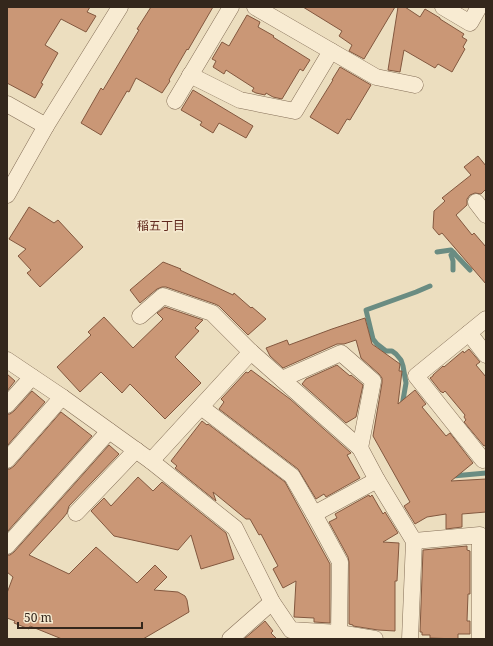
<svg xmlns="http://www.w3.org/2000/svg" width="493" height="646" viewBox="0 0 493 646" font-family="'Noto Serif','Noto Sans JP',serif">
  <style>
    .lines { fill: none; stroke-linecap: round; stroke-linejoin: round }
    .stream { stroke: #6a8c82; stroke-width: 5 }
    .building { fill: #ca9776; stroke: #83583f }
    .minor-casing { stroke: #856f58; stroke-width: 17 }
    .minor { stroke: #f8ebd2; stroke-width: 16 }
    .labels { text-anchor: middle; stroke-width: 3.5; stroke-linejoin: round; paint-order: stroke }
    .neighbourhood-label { font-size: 12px; fill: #60291d; stroke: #f4e8ce }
  </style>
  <rect width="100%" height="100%" fill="#ecdebf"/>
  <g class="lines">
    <!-- stream -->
    <g class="stream">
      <path d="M437 252 451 250 470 270"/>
      <path d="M453 270V261L451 255 454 253"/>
      <path d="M402 406 406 383 403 366 401 360 396 354 392 351H386L377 344 373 339 366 310 416 292 430 286"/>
      <path d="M453 476 486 473"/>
    </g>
  </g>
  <!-- building -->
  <g class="building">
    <path d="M7 7H90L87 12 96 16 86 32 61 19 45 45 58 53 41 83 43 84 35 98 7 83Z"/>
    <path d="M151 7H213L188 50 187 49 169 80 170 81 162 93 136 78 129 92 127 91 101 135 81 123 101 88 103 90 139 30 137 29Z"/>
    <path d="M303 7H395L364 59 349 51 352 45 339 36 342 31Z"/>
    <path d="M398 7H405L420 17 425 9 440 18V19L464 34 462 37 467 40 463 47 465 49 452 72 438 64 435 68 404 50 400 72 388 70Z"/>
    <path d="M247 15 260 22 258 27 274 36 273 37 310 60 303 71 300 69 282 99 273 97 266 93 265 95 256 93 252 91 254 88 226 70 224 74 213 67 216 61 212 59 222 42 229 46Z"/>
    <path d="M340 67 371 85 350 120 347 119 338 134 310 117 333 80H332Z"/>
    <path d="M193 90 253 126 246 138 219 123 213 133 200 125 202 122 181 110Z"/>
    <path d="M478 156 486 166V189L481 194 475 193 470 195 467 199V205L456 215 472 235 474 233 486 247V284L442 233 439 235 433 228 434 211 445 201 442 198 471 175 464 167Z"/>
    <path d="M29 207 54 223 58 220 83 247 40 287 27 273 31 270 18 256 26 249 9 239Z"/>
    <path d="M163 262 181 269 180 270 233 295 234 293 251 308 252 307 266 319 248 335 219 306 215 304 166 287H162L157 289 140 303 130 290Z"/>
    <path d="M165 307 203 320 195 328 199 331 175 357 201 383 165 419 130 384 122 393 101 372 80 392 57 367 91 335 88 332 104 317 133 348 163 319 157 313Z"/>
    <path d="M365 318 372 344 400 364 399 371H402L398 404 415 390 426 404 422 407 446 436 450 433 473 463 451 481 486 479V512L462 514V527L446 529V514L427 517 415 524 404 506 410 502 373 436 382 383V378L379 374 361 358 356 340 344 344H337L283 368 270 356 266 348 287 340 289 345 332 329Z"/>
    <path d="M469 349 480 362 476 365 486 377V445L484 446 464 422 466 420 464 417 465 415 445 391 443 393 442 392H441L430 378 433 376V375L443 366 444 367 463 351 464 353Z"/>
    <path d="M337 365 350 376 351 375 363 385 356 417 346 423 302 384 306 379Z"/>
    <path d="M251 370 290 399 350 452 351 453 347 455 360 478 326 497 324 494 316 499 298 469 219 409 224 402 221 399 223 397 246 372 248 373Z"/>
    <path d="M7 374 15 381 7 391Z"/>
    <path d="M32 391 45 402 7 446V414H10L14 411Z"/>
    <path d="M61 412 92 436 7 532V469H10L14 466Z"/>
    <path d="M202 421 207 425 208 424 285 482 330 564V623L314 622V618L294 617 296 581 283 588 273 569 278 566 261 534 259 535 250 519H246L213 492 216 501 175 468 177 466 171 461Z"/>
    <path d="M109 445 119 454 69 506 67 513 63 518 29 555 69 574 96 547 137 583 155 565 167 577 154 590 178 592 185 596 187 600 189 612 143 639H62L30 626 29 629 14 623 15 621 7 618V593L13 577 7 572V555H10L14 552Z"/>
    <path d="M138 477 153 491 162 482 226 533 234 559 201 569 191 535 178 550 114 536 91 511 104 498 111 506Z"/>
    <path d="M369 495 370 497 372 495 383 514 385 512 398 533 383 542 399 543 397 581H395V631L378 630 353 626V625L349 624V562L348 557 329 522 337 518 335 514Z"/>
    <path d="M467 546V550L470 551V594H468L467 621H470V634H458V639L430 638V635H422V632H420L423 550Z"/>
    <path d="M265 621 273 631 271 633 277 639H244Z"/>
  </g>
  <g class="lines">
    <!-- minor casing -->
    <g class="minor-casing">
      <g id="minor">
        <path d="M255 7 376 77 415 85"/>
        <path d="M443 7 470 23 479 7"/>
        <path d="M190 75 240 100 295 111 331 51"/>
        <path d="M175 101 231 7"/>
        <path d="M7 104 46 126"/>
        <path d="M7 195 46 126 120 7"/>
        <path d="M476 202 486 215"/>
        <path d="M140 316 163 296 212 313 251 352"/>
        <path d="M486 319 416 376 483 460 486 458"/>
        <path d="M469 333 486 355"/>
        <path d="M7 360 62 397 151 461 235 528 272 602 291 630 339 633 375 639"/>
        <path d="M282 379 341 353 373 381 360 448"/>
        <path d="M7 405 32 377"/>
        <path d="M201 407 292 476 314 514 340 562 339 633"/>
        <path d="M7 460 62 397"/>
        <path d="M151 461 251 352 360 448 377 480 414 541 410 639"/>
        <path d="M76 513 136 450"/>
        <path d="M314 514 377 480"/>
        <path d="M414 541 480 535V639"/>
        <path d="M7 546 109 431"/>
        <path d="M230 639 272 602"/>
      </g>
    </g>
    <!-- minor -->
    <use href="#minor" class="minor"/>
  </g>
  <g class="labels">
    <!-- neighbourhood labels -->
    <g class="neighbourhood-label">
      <text x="161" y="230">稲五丁目</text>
    </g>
  </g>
  <!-- border -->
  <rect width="493" height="646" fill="none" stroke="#34271c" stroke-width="16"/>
  <!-- scale -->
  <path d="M18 622v6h124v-6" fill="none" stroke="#34271c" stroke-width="2"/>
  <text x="24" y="622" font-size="12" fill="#34271c" stroke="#f4e8ce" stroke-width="3" paint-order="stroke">50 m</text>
</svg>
